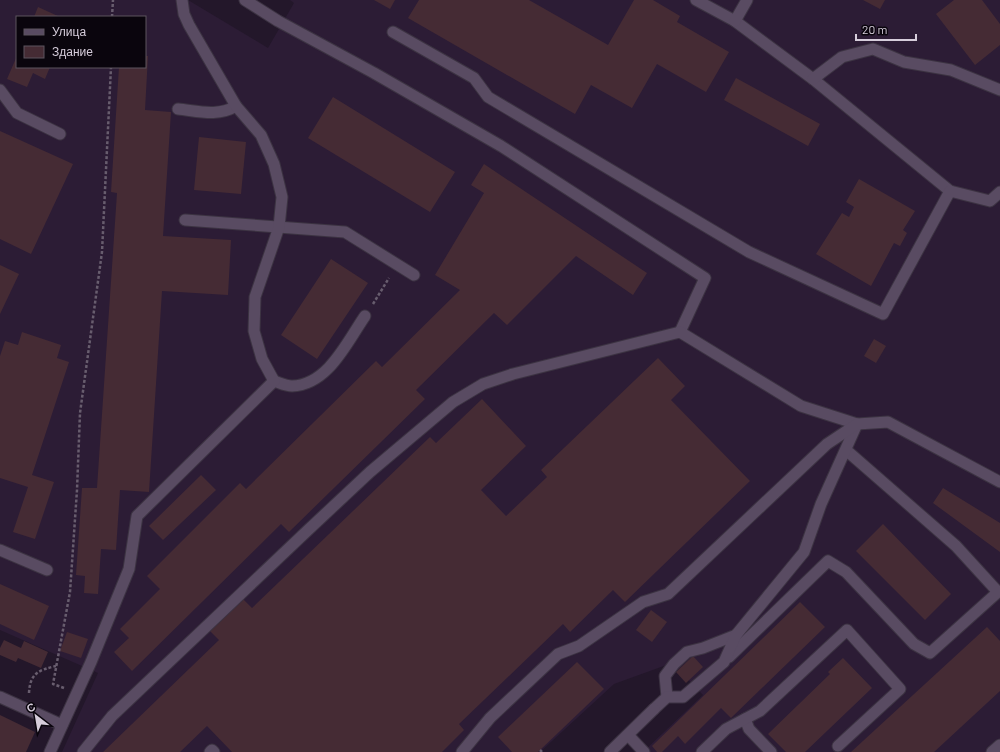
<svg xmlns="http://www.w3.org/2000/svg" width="1000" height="752" viewBox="0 0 1000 752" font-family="Barlow,sans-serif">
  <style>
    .built { fill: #2c1c35; fill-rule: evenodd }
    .building { fill: #452b34 }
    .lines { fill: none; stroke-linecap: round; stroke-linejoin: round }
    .service-casing { stroke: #3c3342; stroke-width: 13 }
    .minor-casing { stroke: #3c3342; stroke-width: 13 }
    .path { stroke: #685d6e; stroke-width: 2.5; stroke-dasharray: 3 2; stroke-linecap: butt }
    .service { stroke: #594b62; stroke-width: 11 }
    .minor { stroke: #594b62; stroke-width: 11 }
  </style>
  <rect width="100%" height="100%" fill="#23172a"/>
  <!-- built -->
  <path class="built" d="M0 0H188L268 48 294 3 290 0H1000V752H643L703 695 672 663 614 684 540 752H62L98 673 0 630ZM17 17H145V67H17Z"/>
  <!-- building -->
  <g class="building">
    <path d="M374 0H395L390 9Z"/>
    <path d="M419 0H529L608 45 634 0H653L680 16 677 22 729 52 706 92 657 64 632 108 591 85 575 114 408 18Z"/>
    <path d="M863 0H885L880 9Z"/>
    <path d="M954 0H982L1000 24V45L975 65 936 14Z"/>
    <path d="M38 7 60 17H34Z"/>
    <path d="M17 56V67H50L45 79 33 73 27 87 7 79Z"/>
    <path d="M145 56H148L145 110 171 112 163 236 231 240 228 295 162 291 149 492 120 490 116 550 101 549 98 594 84 593 85 576 76 575 82 488H97L117 193 111 192 119 67H145Z"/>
    <path d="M736 78 820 124 808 146 724 100Z"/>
    <path d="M333 97 455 172 430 212 308 138Z"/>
    <path d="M0 131 73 164 31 254 0 239Z"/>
    <path d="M199 137 246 142 241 194 194 190Z"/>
    <path d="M484 164 647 273 633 295 576 256 507 325 494 313 416 390 425 399 289 532 281 524 132 671 114 652 129 638 120 629 160 589 147 576 240 483 246 489 376 361 382 367 460 290 435 275 484 193 471 185Z"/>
    <path d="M859 179 915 211 903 230 907 233 900 246 894 243 871 286 816 254 842 213 849 217 854 207 846 202Z"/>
    <path d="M331 259 368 283 317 359 281 335Z"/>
    <path d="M0 265 19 274 0 314Z"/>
    <path d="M22 332 61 345 57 358 69 362 32 475 54 482 35 539 13 532 28 487 0 478V356L5 341 18 345Z"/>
    <path d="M874 339 886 346 876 363 864 356Z"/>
    <path d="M658 358 685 386 671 400 750 481 625 602 613 590 570 632 563 624 459 724 464 730 442 752H232L207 726 180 752H103L219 640 210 631 243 599 252 608 430 437 436 443 482 399 526 446 481 490 506 516 547 477 541 470Z"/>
    <path d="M201 475 216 490 163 540 149 526Z"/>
    <path d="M943 488 1000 523V552L933 503Z"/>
    <path d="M883 524 951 594 925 620 856 551Z"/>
    <path d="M0 584 49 606 34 640 0 624Z"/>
    <path d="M800 602 825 627 731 718 721 708 685 744 678 736 662 752H657L652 746Z"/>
    <path d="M651 610 667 622 652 642 636 630Z"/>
    <path d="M987 627 1000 641V691L934 752H851Z"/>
    <path d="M67 632 88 639 81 658 60 651Z"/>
    <path d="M4 640 21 648 24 641 48 652 41 668 18 658 16 662 0 655V648Z"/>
    <path d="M693 656 703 667 686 683 676 672Z"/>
    <path d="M843 658 872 688 805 752H786L768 734 830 674 828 672Z"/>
    <path d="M577 662 604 689 538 752H512L498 737Z"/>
    <path d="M0 715 35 732 26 752H0Z"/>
  </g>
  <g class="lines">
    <!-- service casing -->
    <g class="service-casing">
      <g id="service">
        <path d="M245 0 278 21 374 73 501 146 705 278 680 332"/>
        <path d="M696 0 735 21 813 79 950 191"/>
        <path d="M735 21 747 0"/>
        <path d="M393 32 474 78 488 97 749 252 883 314 950 191 990 201 1000 192"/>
        <path d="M813 79 842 57 873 49 904 62 951 70 1000 90"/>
        <path d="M0 90 17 113 60 134"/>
        <path d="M178 109C198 111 218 117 236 106"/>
        <path d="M185 220 345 232 414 275"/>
        <path d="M274 381C280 383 286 386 292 386 328 385 347 342 365 316"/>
        <path d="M0 550 47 570"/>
        <path d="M729 657 828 561 846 572 914 644 930 653 998 592 956 546 846 450"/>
        <path d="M0 697 62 725"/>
        <path d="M667 697 665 676 674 664 687 652 703 648 736 635"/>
        <path d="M745 719 749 729 771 752"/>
        <path d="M628 735 644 752"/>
        <path d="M50 752 91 662 129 569 137 516 274 381 262 359 254 331 255 297 279 227 282 197 274 164 261 135 236 106 189 25 184 14 182 0"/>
        <path d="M83 752 112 716 307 531 370 472 453 402 483 384 513 374 680 332 801 406 857 424 821 504 804 552 736 635 724 662 683 697H667L654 709"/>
        <path d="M210 752 212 750 214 752"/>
        <path d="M462 752 490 718 558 654 579 646 643 602 668 594 827 444 857 424 888 422 1000 482"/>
        <path d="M702 752 726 729 760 711 847 630 900 689 838 746"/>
        <path d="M992 752 1000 745"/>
      </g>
    </g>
    <!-- minor casing -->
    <g class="minor-casing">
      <path id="minor" d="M610 752 654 709"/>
    </g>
    <!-- path -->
    <g class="path">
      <path d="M112 17 113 0"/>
      <path d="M373 304 389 278"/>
      <path d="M64 688 53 684 70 592 77 490 80 413 102 252 111 67"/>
      <path d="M29 693C30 673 39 670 56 666"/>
      <path d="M540 750 542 752"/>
    </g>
    <!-- service -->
    <use href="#service" class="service"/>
    <!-- minor -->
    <use href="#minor" class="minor"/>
  </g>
  <!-- legend -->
  <rect x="16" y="16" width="130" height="52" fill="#0a050d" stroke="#5c555f"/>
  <rect x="24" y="29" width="20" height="6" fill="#594b62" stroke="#5c555f"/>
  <text x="52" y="36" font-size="12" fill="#d6cddb">Улица</text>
  <rect x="24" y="46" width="20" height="12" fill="#452b34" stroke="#5c555f"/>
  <text x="52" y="56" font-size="12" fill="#d6cddb">Здание</text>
  <!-- north arrow -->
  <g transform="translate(36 716) rotate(329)" stroke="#0a050d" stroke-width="3" paint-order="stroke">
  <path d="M0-3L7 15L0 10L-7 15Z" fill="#d6cddb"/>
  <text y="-6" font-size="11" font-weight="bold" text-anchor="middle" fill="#d6cddb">С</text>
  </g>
  <!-- scale -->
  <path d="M856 34v6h60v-6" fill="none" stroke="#d6cddb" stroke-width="2"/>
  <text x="862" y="34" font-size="12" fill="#d6cddb" stroke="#0a050d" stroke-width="3" paint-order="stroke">20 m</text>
</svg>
